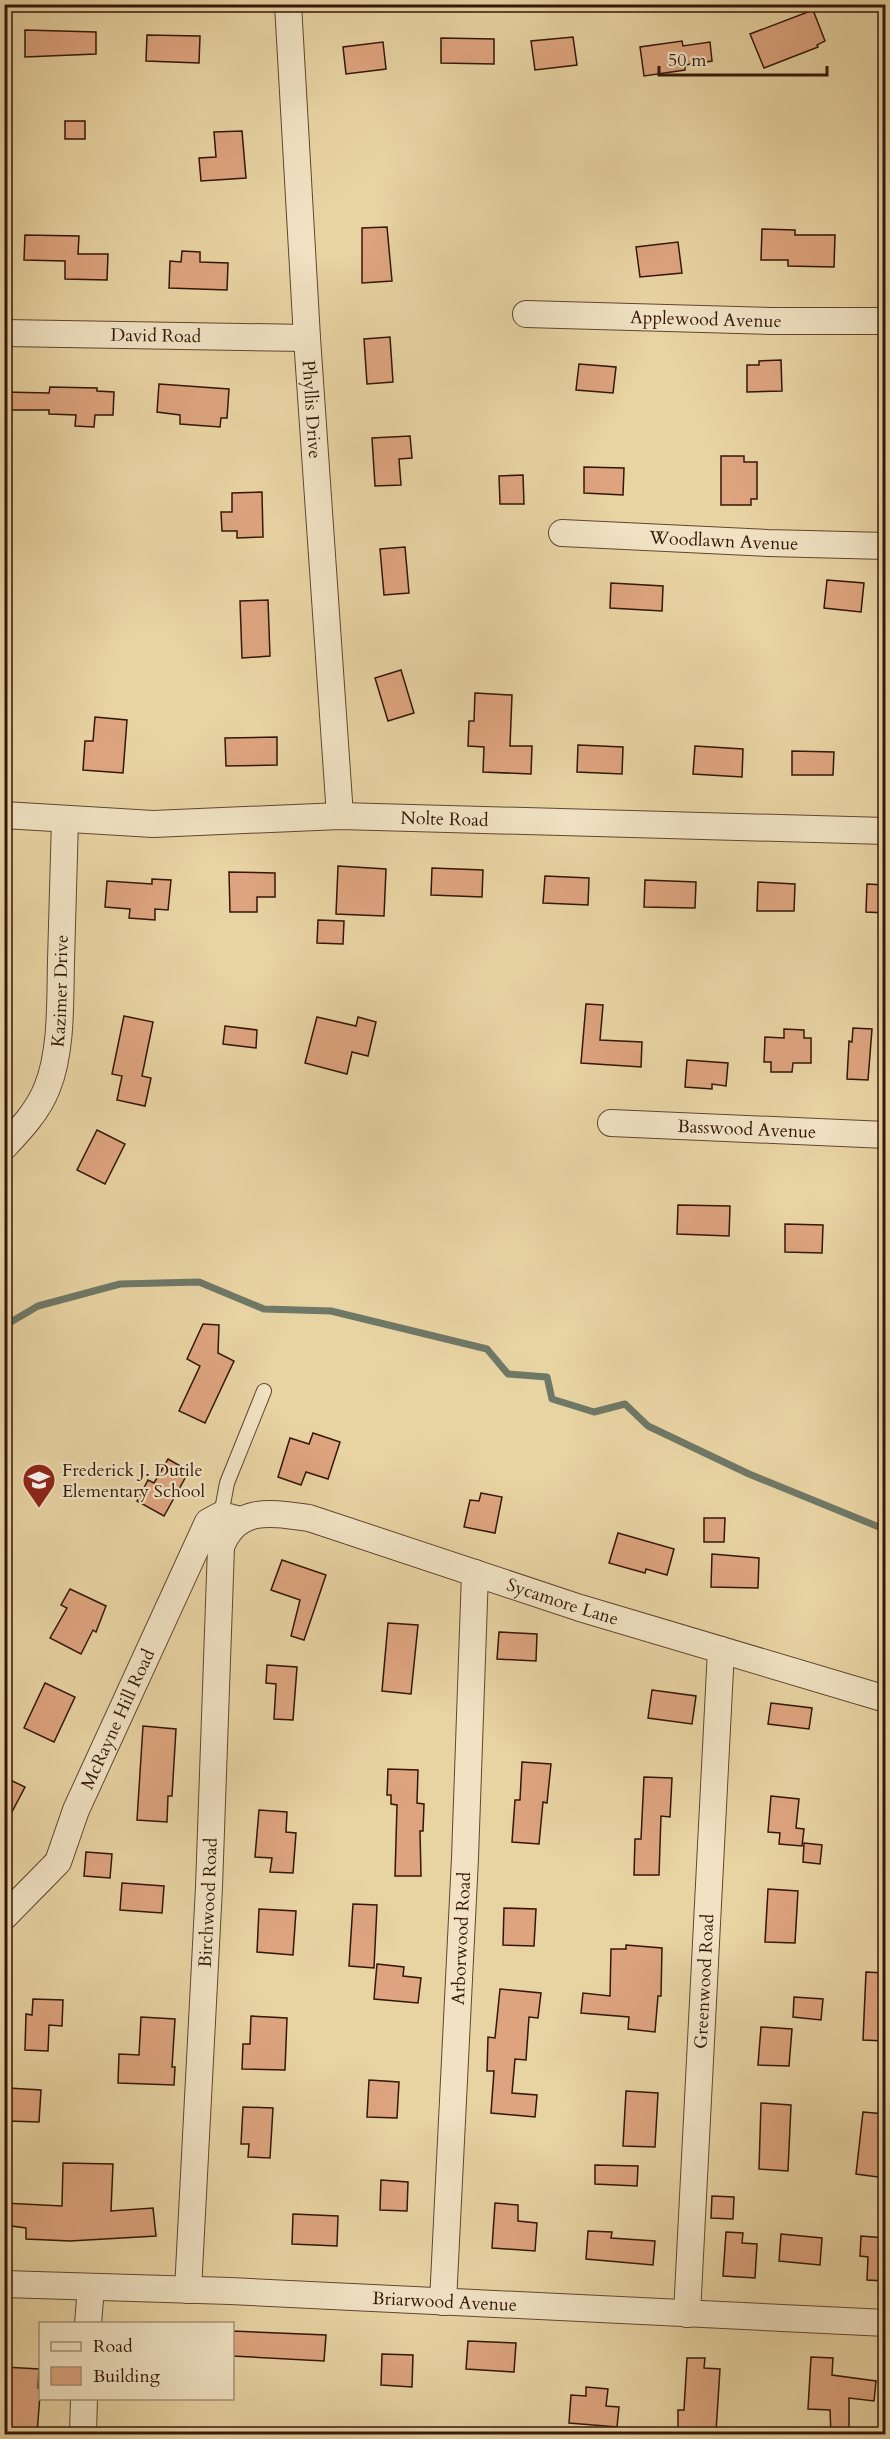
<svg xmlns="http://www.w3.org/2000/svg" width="890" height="2439" viewBox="0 0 890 2439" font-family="Cardo,serif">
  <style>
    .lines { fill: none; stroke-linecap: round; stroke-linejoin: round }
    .stream { stroke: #6f7866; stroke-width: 7 }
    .building { fill: #dda47f; stroke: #341708; stroke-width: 1.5 }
    .service-casing { stroke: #61462f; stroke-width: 16 }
    .minor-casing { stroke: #61462f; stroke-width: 28 }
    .path { stroke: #341708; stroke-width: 4; stroke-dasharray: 4.5 3; stroke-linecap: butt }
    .service { stroke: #f0e2c3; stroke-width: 14 }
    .minor { stroke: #f0e2c3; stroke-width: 26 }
    .labels { text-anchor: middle; stroke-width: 4.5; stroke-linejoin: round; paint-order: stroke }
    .street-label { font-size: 18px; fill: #341708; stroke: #f0e2c3 }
    .poi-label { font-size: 18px; fill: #341708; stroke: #f0e2c3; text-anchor: start }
  </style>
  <rect width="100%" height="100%" fill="#e8d3a3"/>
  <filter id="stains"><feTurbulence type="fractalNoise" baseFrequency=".00333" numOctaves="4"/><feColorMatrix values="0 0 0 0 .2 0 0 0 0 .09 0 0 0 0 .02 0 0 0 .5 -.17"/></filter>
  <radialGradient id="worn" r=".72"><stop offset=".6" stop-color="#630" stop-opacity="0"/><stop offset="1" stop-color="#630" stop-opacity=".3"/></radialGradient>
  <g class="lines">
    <!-- stream -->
    <path class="stream" d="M4 1326 38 1306 120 1284 199 1282 264 1309 331 1311 487 1349 508 1374 547 1377 552 1399 594 1412 625 1404 648 1426 749 1474 879 1527H886"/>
  </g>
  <!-- building -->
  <g class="building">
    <path d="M813 10 825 41 817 45 818 47 764 68 750 34Z"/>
    <path d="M25 30 96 32V54L25 57Z"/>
    <path d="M147 35 200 36 199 63 146 61Z"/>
    <path d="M573 37 577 65 535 70 531 41Z"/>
    <path d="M441 38 494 39V64L441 63Z"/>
    <path d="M682 41 683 46 710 42 712 61 685 65V70L644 76 640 47Z"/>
    <path d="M383 42 386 69 346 74 343 47Z"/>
    <rect x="65" y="121" width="20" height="18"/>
    <path d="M242 131 246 178 201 181 199 158 216 157 214 132Z"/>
    <path d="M387 227 392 281 362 283V228Z"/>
    <path d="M762 229 795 230V235H835L834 267 788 266V260H761Z"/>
    <path d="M25 235 79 236 78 254H108L107 280 65 279V261L24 260Z"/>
    <path d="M678 242 682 273 640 277 636 247Z"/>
    <path d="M182 251 200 252V262L228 263 227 290 169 288 170 261 181 262Z"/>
    <path d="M390 337 393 382 367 384 364 339Z"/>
    <path d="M781 360 782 391 747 392V365H759V361Z"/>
    <path d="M579 364 616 367 613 393 576 390Z"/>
    <path d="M159 384 229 389 227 418H221L220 427 180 424V415L157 412Z"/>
    <path d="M50 387 97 388V391L114 392 113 415H95L94 427 75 426 76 415 49 414V410H4V392L49 393Z"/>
    <path d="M410 436 412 458 399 459 401 485 375 486 372 438Z"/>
    <path d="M721 456H744V462H757V499H751V505H721Z"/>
    <path d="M584 467 624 468 623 495 584 493Z"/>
    <path d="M523 475 524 504H500L499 476Z"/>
    <path d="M262 492 263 537 237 538V531H222L221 512H232V493Z"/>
    <path d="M405 547 409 593 384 595 380 549Z"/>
    <path d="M827 580 864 583 861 612 824 608Z"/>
    <path d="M611 583 663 586 662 611 610 608Z"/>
    <path d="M268 600 270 656 242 658 240 601Z"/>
    <path d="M401 670 414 713 388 721 375 678Z"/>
    <path d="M475 693 512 695 510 746H532L531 774 483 772 484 747 468 746 469 721H474Z"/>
    <path d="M95 717 127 720 123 773 83 770 85 741H93Z"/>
    <path d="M277 737V765L226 766 225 738Z"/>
    <path d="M578 745 623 747 622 774 577 772Z"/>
    <path d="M695 746 743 749 742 777 693 774Z"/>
    <path d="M792 751 834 752 833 775H792Z"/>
    <path d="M338 866 386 869 384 916 336 914Z"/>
    <path d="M432 868 483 870 482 897 431 895Z"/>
    <path d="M229 872 275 873V897H257V912H230Z"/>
    <path d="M545 876 589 878 588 905 543 903Z"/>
    <path d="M152 879 171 880 168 910 155 909V920L129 918 130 909 105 907 107 881 152 884Z"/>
    <path d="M645 880 696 882 695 908 644 907Z"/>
    <path d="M758 882 795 884 794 911H757Z"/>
    <path d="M867 884 885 885V913L866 912Z"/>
    <path d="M318 920 344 921 343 944 317 943Z"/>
    <path d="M586 1004 603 1005 600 1040 642 1042 641 1067 581 1063Z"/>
    <path d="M124 1016 153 1022 142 1076 151 1078 145 1106 117 1100 122 1076 112 1074Z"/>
    <path d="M317 1017 356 1026 358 1017 376 1022 368 1056 352 1052 347 1074 305 1063Z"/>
    <path d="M225 1026 257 1030 256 1048 223 1044Z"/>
    <path d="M853 1028 872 1029 868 1080 847 1079 849 1041 852 1042Z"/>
    <path d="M784 1029 804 1030V1038H811V1063H793L792 1072H771V1062H764L765 1037 784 1038Z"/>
    <path d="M687 1060 728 1063 726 1086 712 1084V1089L685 1087Z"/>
    <path d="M97 1130 125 1144 105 1184 77 1170Z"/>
    <path d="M678 1205 730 1206 729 1236 677 1234Z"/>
    <path d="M785 1224 823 1225 822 1253 785 1252Z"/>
    <path d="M203 1324 219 1325 218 1353 234 1361 205 1423 179 1411 200 1366 187 1359Z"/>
    <path d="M313 1433 340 1442 328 1479 306 1472 301 1485 278 1477 290 1438 309 1444Z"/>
    <path d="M168 1459 189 1471 164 1516 137 1501 148 1480 154 1483Z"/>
    <path d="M481 1493 502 1497 495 1533 464 1527 470 1500 479 1501Z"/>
    <path d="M704 1518H725L724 1542H704Z"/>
    <path d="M618 1533 674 1549 667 1575 646 1569 645 1573 609 1563Z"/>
    <path d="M712 1554 759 1558 758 1588 711 1587Z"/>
    <path d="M282 1560 326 1575 304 1640 291 1636 300 1600 271 1590Z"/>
    <path d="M70 1589 106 1606 96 1632 93 1630 81 1654 50 1638 67 1608 61 1605Z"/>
    <path d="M388 1623 418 1625 411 1694 382 1691Z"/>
    <path d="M499 1632 537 1634 536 1661 497 1659Z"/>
    <path d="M267 1665 297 1667 293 1720 274 1719 276 1684 266 1683Z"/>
    <path d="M45 1683 75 1697 54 1742 24 1728Z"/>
    <path d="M652 1690 696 1696 692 1724 648 1718Z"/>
    <path d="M771 1703 812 1708 809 1729 768 1724Z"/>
    <path d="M143 1726 176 1729 172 1796H168L167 1822 137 1820Z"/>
    <path d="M522 1762 551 1764 547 1803 543 1802 539 1844 512 1842 515 1800H520Z"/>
    <path d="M388 1769 418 1770 417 1803 424 1804 423 1831H420L421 1876H395L397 1805 391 1804V1795H387Z"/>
    <path d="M4 1777 25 1787 4 1827Z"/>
    <path d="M644 1777 672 1778 670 1817 661 1816 659 1875H634L635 1839H641Z"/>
    <path d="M771 1796 799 1799 796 1828 804 1829 802 1846 779 1844 780 1833 768 1832Z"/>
    <path d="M259 1810 287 1812 286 1832 296 1833 293 1873 270 1872 272 1858 255 1857Z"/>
    <path d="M804 1843 822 1845 820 1864 803 1862Z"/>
    <path d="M86 1852 112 1854 110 1878 84 1876Z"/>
    <path d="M122 1883 164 1886 162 1913 120 1910Z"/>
    <path d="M768 1889 798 1891 795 1943 765 1942Z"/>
    <path d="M353 1904 377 1905 374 1968 349 1966Z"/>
    <path d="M504 1908 536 1909 534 1946 503 1945Z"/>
    <path d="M259 1909 296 1911 293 1955 257 1952Z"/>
    <path d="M626 1945 662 1948 661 1996H658L655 2032 628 2029 629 2017 581 2013 583 1993 610 1996 611 1949H626Z"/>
    <path d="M377 1964 404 1967 403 1976 421 1978 418 2003 374 1999Z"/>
    <path d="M866 1972 885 1973V2041L863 2040Z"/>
    <path d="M500 1989 541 1993 538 2018 529 2017 526 2060 515 2059 512 2093 537 2095 535 2117 491 2113 494 2071H487L488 2037 495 2038Z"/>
    <path d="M794 1997 823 1999 821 2020 793 2017Z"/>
    <path d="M33 1999 63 2000 62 2026 49 2025 48 2051 25 2050 26 2014 32 2015Z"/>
    <path d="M251 2016 287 2018 285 2070 242 2069 243 2044H250Z"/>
    <path d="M141 2017 175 2019 172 2067H175L174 2085 118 2083 119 2054 139 2055Z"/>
    <path d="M761 2027 792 2029 789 2066 758 2065Z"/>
    <path d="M369 2080 399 2082 397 2118 367 2117Z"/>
    <path d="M8 2088 41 2090 39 2122 7 2121Z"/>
    <path d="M626 2091 658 2093 655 2147 623 2146Z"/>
    <path d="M761 2103 791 2105 788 2171 759 2169Z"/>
    <path d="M243 2107 273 2108 270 2158 248 2157 249 2144H241Z"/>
    <path d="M863 2112 885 2114V2178L856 2174Z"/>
    <path d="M63 2163 113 2164 111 2211 153 2208 156 2236 70 2241 26 2239V2228L4 2225V2203L62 2206Z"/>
    <path d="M595 2165 638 2166 637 2186 595 2184Z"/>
    <path d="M381 2180 408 2182 407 2211 380 2210Z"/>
    <path d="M712 2196 734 2197 733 2219 711 2218Z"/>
    <path d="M495 2203 518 2205V2221L537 2223 535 2251 492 2248Z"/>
    <path d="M293 2214 338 2216 337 2246 292 2244Z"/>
    <path d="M588 2231 612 2232 611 2238 655 2241 653 2265 586 2259Z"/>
    <path d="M726 2232 743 2233 742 2243 757 2244 755 2278 723 2276Z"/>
    <path d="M781 2234 822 2238 820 2265 779 2261Z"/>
    <path d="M861 2236 885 2238V2281L867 2280 868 2257 860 2256Z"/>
    <path d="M232 2331 326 2335 324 2361 232 2356Z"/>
    <path d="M468 2341 516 2343 514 2372 466 2369Z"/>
    <path d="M382 2354 413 2355 412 2387 381 2385Z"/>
    <path d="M811 2357 833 2358 832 2375 876 2381 874 2401 849 2398V2434H831L830 2410 808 2409Z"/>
    <path d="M687 2358H705L704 2368 720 2369 716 2432 678 2431V2410H684Z"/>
    <path d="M4 2367 39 2369 38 2388H40V2395L37 2434H4Z"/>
    <path d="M586 2387 608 2389 606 2406 619 2407 617 2427 569 2423 571 2395 586 2396Z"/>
  </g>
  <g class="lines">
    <!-- service casing -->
    <g class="service-casing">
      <path id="service" d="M221 1515 227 1483 264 1391"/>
    </g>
    <!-- minor casing -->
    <g class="minor-casing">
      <g id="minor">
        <path id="s1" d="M288 4 307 338 340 816"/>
        <path id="s2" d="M526 314 771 321H886"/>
        <path id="s3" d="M4 333 307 338"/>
        <path id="s4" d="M562 533 768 543 886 546"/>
        <path id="s5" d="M4 815 153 824 340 816 886 831"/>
        <path id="s6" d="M611 1123 886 1135"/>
        <path id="s7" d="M4 1147C21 1129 38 1111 47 1088 62 1052 60 1000 61 961 62 914 64 867 65 819"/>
        <path id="s8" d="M4 1917 58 1862 76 1810 208 1522 221 1515 241 1520"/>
        <path id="s9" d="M4 2284 230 2291 886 2323"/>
        <path id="s10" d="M188 2290 209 1887 221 1547C236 1505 273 1513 309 1518L580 1608 886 1699"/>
        <path id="s11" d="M443 2302 465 1858 475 1573"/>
        <path id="s12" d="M687 2314 721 1650"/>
        <path d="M88 2324 91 2287"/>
        <path d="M83 2434 84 2398"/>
      </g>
    </g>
    <!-- path -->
    <path class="path" d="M4 1512 8 1531 4 1599"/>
    <!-- service -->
    <use href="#service" class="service"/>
    <!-- minor -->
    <use href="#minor" class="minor"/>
  </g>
  <!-- icons -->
  <defs>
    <g id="school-pin" transform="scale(1.725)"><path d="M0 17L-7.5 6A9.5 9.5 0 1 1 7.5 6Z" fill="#8f2418" stroke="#f0e2c3"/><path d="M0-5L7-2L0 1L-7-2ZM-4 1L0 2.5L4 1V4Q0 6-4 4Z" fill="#fff"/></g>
  </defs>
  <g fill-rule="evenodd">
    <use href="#school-pin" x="39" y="1480"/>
  </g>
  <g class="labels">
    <!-- street labels -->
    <g class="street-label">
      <text dy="6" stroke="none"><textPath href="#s2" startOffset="180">Applewood Avenue</textPath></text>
      <text dy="6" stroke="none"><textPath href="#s3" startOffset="152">David Road</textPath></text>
      <text dy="6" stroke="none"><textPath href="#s1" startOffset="406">Phyllis Drive</textPath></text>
      <text dy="6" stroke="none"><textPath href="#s4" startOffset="162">Woodlawn Avenue</textPath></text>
      <text dy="6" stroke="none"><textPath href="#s5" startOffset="441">Nolte Road</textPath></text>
      <text dy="6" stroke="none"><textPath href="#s7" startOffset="172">Kazimer Drive</textPath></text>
      <text dy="6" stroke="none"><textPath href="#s6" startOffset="136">Basswood Avenue</textPath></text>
      <text dy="6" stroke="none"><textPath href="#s10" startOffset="1114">Sycamore Lane</textPath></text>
      <text dy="6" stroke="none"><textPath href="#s8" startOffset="232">McRayne Hill Road</textPath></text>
      <text dy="6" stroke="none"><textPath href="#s10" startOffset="388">Birchwood Road</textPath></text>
      <text dy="6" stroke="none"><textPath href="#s11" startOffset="364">Arborwood Road</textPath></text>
      <text dy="6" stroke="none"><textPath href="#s12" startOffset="333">Greenwood Road</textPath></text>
      <text dy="6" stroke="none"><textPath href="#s9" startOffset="441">Briarwood Avenue</textPath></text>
    </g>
    <!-- poi labels -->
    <g class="poi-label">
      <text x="62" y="1476">Frederick J. Dutile<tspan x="62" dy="21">Elementary School</tspan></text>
    </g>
  </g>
  <!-- margin -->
  <rect width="890" height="2439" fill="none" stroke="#e8d3a3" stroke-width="24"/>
  <rect x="6" y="6" width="878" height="2427" fill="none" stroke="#341708" stroke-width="3"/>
  <rect x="12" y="12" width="866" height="2415" fill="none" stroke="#341708" stroke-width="1.5"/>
  <!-- legend -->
  <rect x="39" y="2322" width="195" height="78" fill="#f0e2c3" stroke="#a59178" stroke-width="1.5"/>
  <rect x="51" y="2342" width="30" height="9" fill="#f0e2c3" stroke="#a59178" stroke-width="1.5"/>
  <text x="93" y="2352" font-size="18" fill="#341708">Road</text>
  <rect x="51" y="2367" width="30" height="18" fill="#dda47f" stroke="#a59178" stroke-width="1.5"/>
  <text x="93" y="2382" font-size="18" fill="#341708">Building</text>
  <!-- scale -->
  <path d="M659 66v9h168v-9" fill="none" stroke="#341708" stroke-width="3"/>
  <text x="668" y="66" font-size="18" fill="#341708" stroke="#f0e2c3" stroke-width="4.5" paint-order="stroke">50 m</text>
  <rect width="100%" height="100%" filter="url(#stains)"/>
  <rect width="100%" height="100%" fill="url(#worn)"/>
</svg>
